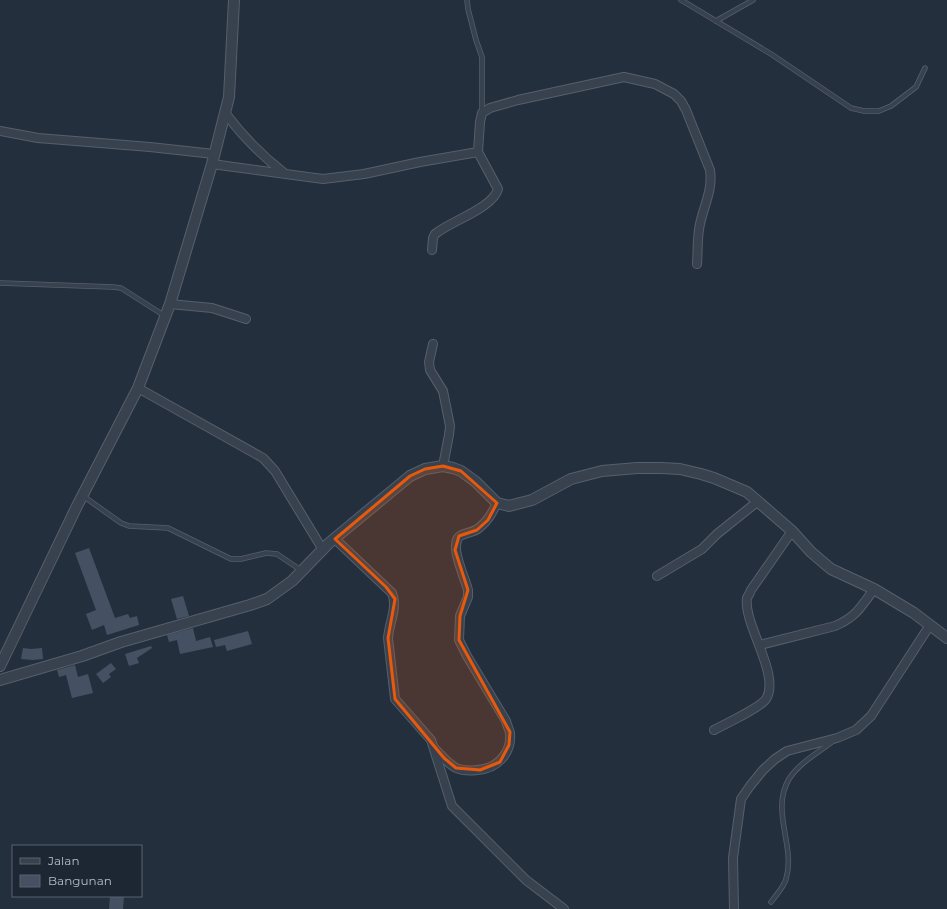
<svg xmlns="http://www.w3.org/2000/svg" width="947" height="909" viewBox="0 0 947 909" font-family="Montserrat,sans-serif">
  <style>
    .building { fill: #455162 }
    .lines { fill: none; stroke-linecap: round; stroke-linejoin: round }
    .service-casing { stroke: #565f6c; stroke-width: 5.5 }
    .minor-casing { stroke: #565f6c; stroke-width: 10 }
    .tertiary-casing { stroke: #565f6c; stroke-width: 12 }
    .service { stroke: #38414e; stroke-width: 4 }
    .minor { stroke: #38414e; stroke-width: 8 }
    .tertiary { stroke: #38414e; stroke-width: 10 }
    .marked { fill: #e8590c; fill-opacity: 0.2; stroke: #e8590c; stroke-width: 3; stroke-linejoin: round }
  </style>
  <rect width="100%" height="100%" fill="#242f3e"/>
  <!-- building -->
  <g class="building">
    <path d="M89 548 115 618 128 614 130 618 137 616 139 625 107 635 104 625 92 630 86 614 96 610 75 553Z"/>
    <path d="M183 596 189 616 177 619 171 599Z"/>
    <path d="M193 628 196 641 210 637 213 647 180 654 177 640 169 642 167 635Z"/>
    <path d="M248 631 252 644 227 651 225 645 216 647 214 640Z"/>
    <path d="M151 646 152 648 137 658 139 663 129 666 125 654Z"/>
    <path d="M23 648 31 649 42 648 43 659 33 660 21 659Z"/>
    <path d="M111 663 116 669 109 674 111 677 103 683 96 674Z"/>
    <path d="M75 665 78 677 88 674 93 693 72 698 66 675 59 677 57 670Z"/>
    <path d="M110 896H124L123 909H109Z"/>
  </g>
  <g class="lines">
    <!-- service casing -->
    <g class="service-casing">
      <g id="service">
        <path d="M467 0 468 9 476 40 482 57V113"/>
        <path d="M681 0 771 54 851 108 864 111H879L891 106 916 87 925 68"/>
        <path d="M716 21 753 0"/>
        <path d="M0 283 113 287 121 288 165 316"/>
        <path d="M83 496 121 523 129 526 168 528 231 559H241L266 553 277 554 302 571"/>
        <path d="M771 902C776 895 784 887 786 879 796 846 770 811 789 779 799 763 819 752 833 741"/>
      </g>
    </g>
    <!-- minor casing -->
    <g class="minor-casing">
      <g id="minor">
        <path d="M226 114C244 138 260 154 284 173"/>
        <path d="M0 131 38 138 150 147 214 154"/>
        <path d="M212 164 323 179 364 174 420 162 478 152 480 122 482 113 490 108 518 100 624 77 655 84 674 94 681 101 686 110 710 170C713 190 704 205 700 224 697 237 698 251 697 264"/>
        <path d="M432 250 433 238 435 234C451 221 493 208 498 189L478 152"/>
        <path d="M170 304 212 308 246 319"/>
        <path d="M433 344 429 362 430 370 443 391 450 426 449 435 443 466"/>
        <path d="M138 388 263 458 275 471 323 550"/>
        <path d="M335 539 392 593C398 607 389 623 388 638L395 699 431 740 452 806 526 880 564 909"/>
        <path d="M657 576 702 549 717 534 757 502"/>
        <path d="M760 645 835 626C856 617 861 607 874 589"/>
        <path d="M714 730C725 724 760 708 766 699 781 675 743 624 747 598 748 596 750 593 751 590L792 531"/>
        <path d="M435 749C441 755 448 764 456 768 463 771 470 771 477 770 497 769 512 753 510 733 509 729 507 725 506 721L467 656 459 640 460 616 468 597V590C465 579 456 559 456 548 455 530 469 536 479 528 488 521 492 513 497 503"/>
        <path d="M734 909 733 858 741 799 750 786 763 770 775 759 787 751 837 738 856 730 871 716 930 625"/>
      </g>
    </g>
    <!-- tertiary casing -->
    <g class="tertiary-casing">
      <g id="tertiary">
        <path d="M0 666 77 506 138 388 170 304 212 164 229 97 234 0"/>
        <path d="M0 680 82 656 121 642 250 605 267 599 292 581 329 543 410 476 425 469 443 466 453 468 461 471 476 482 497 503 509 506 532 500 571 479 602 471 637 468H661L680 469 701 474 714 478 747 492 792 531 811 552 831 569 874 589 914 613 947 638"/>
      </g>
    </g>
    <!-- service -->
    <use href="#service" class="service"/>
    <!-- minor -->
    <use href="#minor" class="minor"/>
    <!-- tertiary -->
    <use href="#tertiary" class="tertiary"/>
  </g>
  <!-- marked area -->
  <path class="marked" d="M443 466 461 471 497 503 488 520 477 530 459 536 455 550 468 590 460 616 459 640 510 732 509 745 500 762 480 770 456 768 444 758 395 699 388 638 395 599 386 587 335 539 410 476 425 469Z"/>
  <!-- legend -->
  <rect x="12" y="845" width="130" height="52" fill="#1d2633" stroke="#59626f"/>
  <rect x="20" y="858" width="20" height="6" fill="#38414e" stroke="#59626f"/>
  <text x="48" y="865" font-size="12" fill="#b4bcc9">Jalan</text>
  <rect x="20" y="875" width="20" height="12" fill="#455162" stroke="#59626f"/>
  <text x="48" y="885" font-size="12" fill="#b4bcc9">Bangunan</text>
</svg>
